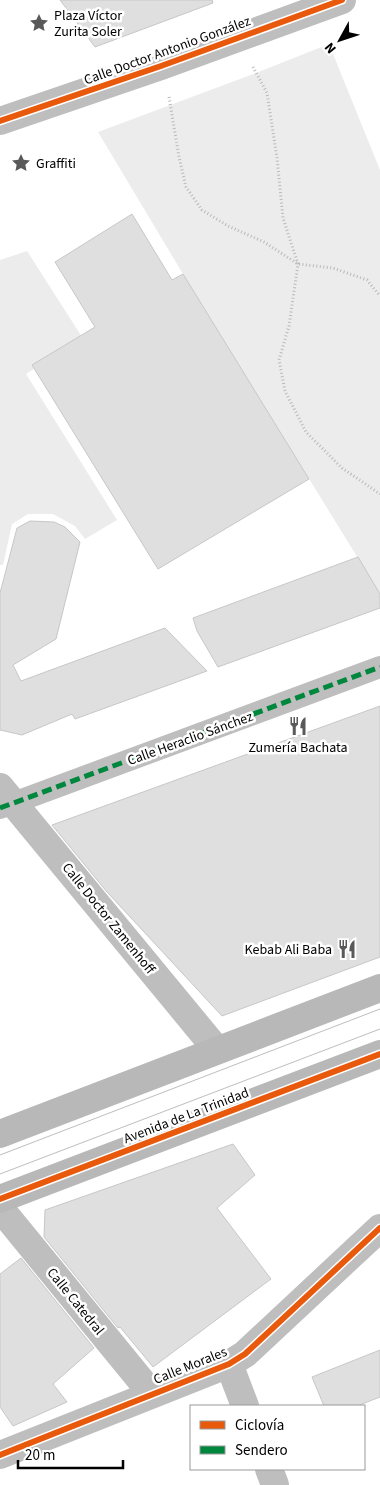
<svg xmlns="http://www.w3.org/2000/svg" width="380" height="1485" viewBox="0 0 380 1485" font-family="'Source Sans 3',sans-serif">
  <style>
    .green { fill: #ececec }
    .building { fill: #dfdfdf; stroke: #c7c7c7 }
    .lines { fill: none; stroke-linecap: round; stroke-linejoin: round }
    .path { stroke: #b9b9b9; stroke-width: 3; stroke-dasharray: 1 2.5; stroke-linecap: butt }
    .pedestrian { stroke: #bebebe; stroke-width: 22 }
    .minor { stroke: #bebebe; stroke-width: 28 }
    .secondary { stroke: #b8b8b8; stroke-width: 28 }
    .tram { stroke: #bebebe; stroke-width: 1 }
    .quiet { stroke: #00873e; stroke-width: 5; stroke-dasharray: 10 5; stroke-linecap: butt }
    .cycleway-casing { stroke: #fff; stroke-width: 9 }
    .cycleway { stroke: #e8590c; stroke-width: 6 }
    .labels { text-anchor: middle; stroke-width: 5; stroke-linejoin: round; paint-order: stroke }
    .poi-label { font-size: 14px; fill: #000; stroke: #fff; text-anchor: start }
    .street-label { font-size: 14px; fill: #000; stroke: #fff }
  </style>
  <rect width="100%" height="100%" fill="#fff"/>
  <!-- green -->
  <g class="green">
    <path d="M329 44 380 170V594L183 274 98 132 256 73Z"/>
    <path d="M27 251 82 337 26 374 117 520 85 539 75 526 53 514H28L12 524 3 565H0V260Z"/>
  </g>
  <!-- building -->
  <g class="building">
    <path d="M60 0H212L213 3 95 47Z"/>
    <path d="M132 214 172 280 183 274 309 479 158 569 32 365 95 327 55 262Z"/>
    <path d="M30 521 54 522 65 527 80 542 56 639 13 665 21 681 165 628 207 671 75 719 72 714 22 735 0 730V593L17 528Z"/>
    <path d="M358 557 380 594V608L218 667 197 631 193 618Z"/>
    <path d="M380 706V957L222 1016 107 892 52 825Z"/>
    <path d="M233 1144 255 1175 217 1208 271 1279 153 1367 120 1327 118 1328 44 1237 45 1210Z"/>
    <path d="M21 1258 94 1348 53 1384 67 1402 13 1426 0 1407V1274Z"/>
    <path d="M380 1350V1397L357 1406H324L312 1377Z"/>
  </g>
  <g class="lines">
    <!-- path -->
    <g class="path">
      <path d="M253 67 267 93 277 158 283 218 298 264 289 326 279 360 285 391 306 432 342 468 380 494"/>
      <path d="M169 97 179 157 186 187 202 210 228 226 264 242 298 264 333 268 367 280 380 296"/>
    </g>
    <!-- pedestrian -->
    <path class="pedestrian" d="M0 808 380 667"/>
    <!-- minor -->
    <g class="minor">
      <path d="M0 121 161 66 342 0"/>
      <path d="M0 787 217 1050"/>
      <path d="M0 1208 152 1394"/>
      <path d="M229 1364 245 1406"/>
      <path d="M0 1455 229 1364 245 1354 380 1228"/>
      <path d="M269 1469 275 1485"/>
    </g>
    <!-- secondary -->
    <g class="secondary">
      <path d="M0 1134 380 988"/>
      <path d="M0 1199 380 1054"/>
    </g>
    <!-- tram -->
    <g class="tram">
      <path d="M0 1155 380 1009"/>
      <path d="M0 1174 380 1029"/>
    </g>
    <!-- quiet -->
    <path class="quiet" d="M0 808 380 667"/>
    <!-- cycleway casing -->
    <g class="cycleway-casing">
      <g id="cycleway">
        <path d="M0 121 161 66 342 0"/>
        <path d="M0 1199 380 1054"/>
        <path d="M0 1455 229 1364 245 1354 380 1228"/>
      </g>
    </g>
    <!-- cycleway -->
    <use href="#cycleway" class="cycleway"/>
  </g>
  <!-- icons -->
  <defs>
    <g id="sight-bare" transform="scale(1.5)"><path d="M0-6L1.8-2.2L6-1.7L2.9 1.2L3.7 5.4L0 3.3L-3.7 5.4L-2.9 1.2L-6-1.7L-1.8-2.2Z" fill="#595959" stroke="#fff" stroke-width="2.5" paint-order="stroke"/></g>
    <g id="restaurant-bare" transform="scale(1.5)"><path d="M-5-6h1v4h1v-4h1v4h1v-4h1v5L-1.5 .5V6h-2V.5L-5-1ZM5-6V6H3V1.5H1.5Q1.5-4 5-6Z" fill="#595959" stroke="#fff" stroke-width="2.5" paint-order="stroke"/></g>
  </defs>
  <g fill-rule="evenodd">
    <use href="#sight-bare" x="39" y="23"/>
    <use href="#sight-bare" x="21" y="163"/>
    <use href="#restaurant-bare" x="298" y="726"/>
    <use href="#restaurant-bare" x="347" y="949"/>
  </g>
  <g class="labels">
    <!-- poi labels -->
    <g class="poi-label">
      <text x="54" y="20">Plaza Víctor<tspan x="54" dy="16">Zurita Soler</tspan></text>
      <text x="36" y="168">Graffiti</text>
      <text x="298" y="752" text-anchor="middle">Zumería Bachata</text>
      <text x="332" y="954" text-anchor="end">Kebab Ali Baba</text>
    </g>
    <!-- street labels -->
    <g class="street-label">
      <text transform="translate(167 50) rotate(-20)" y="5">Calle Doctor Antonio González</text>
      <text transform="translate(190 738) rotate(-20)" y="5">Calle Heraclio Sánchez</text>
      <text transform="translate(109 918) rotate(51)" y="5">Calle Doctor Zamenhoff</text>
      <text transform="translate(186 1115) rotate(-21)" y="5">Avenida de La Trinidad</text>
      <text transform="translate(76 1301) rotate(51)" y="5">Calle Catedral</text>
      <text transform="translate(190 1365) rotate(-22)" y="5">Calle Morales</text>
    </g>
  </g>
  <!-- legend -->
  <rect x="190" y="1405" width="175" height="65" fill="#ffffff" stroke="#999999"/>
  <rect x="200" y="1421" width="25" height="8" fill="#e8590c" stroke="#999999"/>
  <text x="235" y="1430" font-size="15" fill="#000000">Ciclovía</text>
  <rect x="200" y="1446" width="25" height="8" fill="#00873e" stroke="#999999"/>
  <text x="235" y="1455" font-size="15" fill="#000000">Sendero</text>
  <!-- north arrow -->
  <g transform="translate(340 40) rotate(230)" stroke="#ffffff" stroke-width="4" paint-order="stroke">
  <path d="M0-4L9 19L0 12L-9 19Z" fill="#000000"/>
  <text y="-8" font-size="14" font-weight="bold" text-anchor="middle" fill="#000000">N</text>
  </g>
  <!-- scale -->
  <path d="M18 1460v8h105v-8" fill="none" stroke="#000000" stroke-width="2.5"/>
  <text x="25" y="1460" font-size="15" fill="#000000" stroke="#ffffff" stroke-width="4" paint-order="stroke">20 m</text>
</svg>
